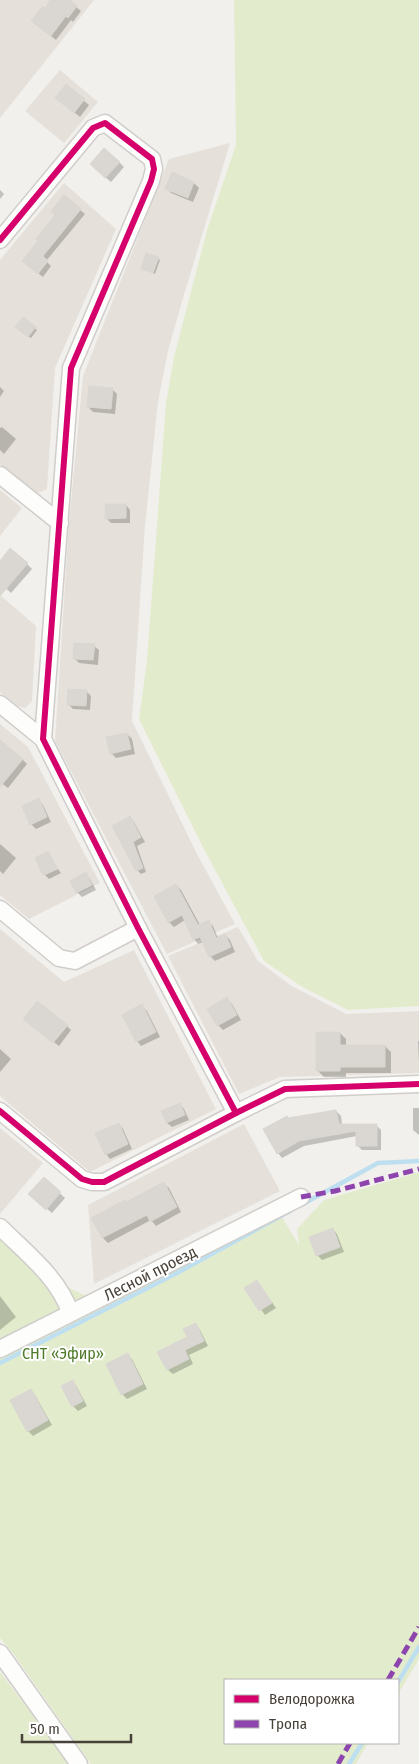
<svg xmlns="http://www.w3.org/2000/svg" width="419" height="1764" viewBox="0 0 419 1764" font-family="'Fira Sans Condensed',sans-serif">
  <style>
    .residential { fill: #e5e1da }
    .green { fill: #e2eccd }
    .shadow { fill: #0003 }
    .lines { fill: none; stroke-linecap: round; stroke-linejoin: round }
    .stream { stroke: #bedfef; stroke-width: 4.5 }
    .building { fill: #dad7d3; stroke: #dad7d2 }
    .minor-casing { stroke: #d0cdca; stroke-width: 19 }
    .minor { stroke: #fdfdfc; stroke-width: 16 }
    .quiet { stroke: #8e44ad; stroke-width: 5; stroke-dasharray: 10 5; stroke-linecap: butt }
    .cycleway-casing { stroke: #fff; stroke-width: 9 }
    .cycleway { stroke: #d6006c; stroke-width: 6 }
    .labels { text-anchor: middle; stroke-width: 4; stroke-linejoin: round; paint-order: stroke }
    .street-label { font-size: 16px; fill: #484138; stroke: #fff }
    .park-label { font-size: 16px; fill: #4f7b2b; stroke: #fff }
  </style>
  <rect width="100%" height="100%" fill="#f2f0ed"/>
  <!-- residential -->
  <g class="residential">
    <path d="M0 0H94L0 118Z"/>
    <path d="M60 70 98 102 64 143 25 111Z"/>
    <path d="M230 143 183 298 168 351 158 402 145 526 132 721 197 854 235 924 167 954 55 741 69 523 83 376 169 159Z"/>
    <path d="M64 183 116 229 55 368 47 489 36 494 0 464V260Z"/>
    <path d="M0 490 22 508 0 536Z"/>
    <path d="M0 595 36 626 32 701 25 708 17 706 0 692Z"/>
    <path d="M0 724 28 747 100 883 29 919 0 895Z"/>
    <path d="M238 927 258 961 290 985 346 1014 419 1011V1073L280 1077 239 1094 168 956Z"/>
    <path d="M0 929 64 982 134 950 216 1109 90 1172 0 1096Z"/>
    <path d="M244 1124 280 1191 94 1284 88 1205Z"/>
    <path d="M0 1128 43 1163 0 1214Z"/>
  </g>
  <!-- green -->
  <g class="green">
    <path d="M234 0H419V1006L348 1010 304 988 264 961 206 853 139 719 147 660 166 403 174 357 207 230 236 145Z"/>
    <path d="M416 1173H419V1659L398 1694V1680H225V1743H368L356 1764H91L12 1652 0 1638V1227L55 1281 97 1301 277 1209 299 1245 297 1229 324 1200Z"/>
    <path d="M0 1672 70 1764H0Z"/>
  </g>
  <!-- shadow -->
  <g class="shadow">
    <path d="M52 0H68L81 11 73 22 71 20 56 40 38 26 45 9Z"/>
    <path d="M66 86 89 105 80 117 62 102Z"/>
    <path d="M119 162 124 167 111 182 96 169Z"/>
    <path d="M173 174 194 183 199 188 193 202 171 193 166 188Z"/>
    <path d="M0 190 4 194 0 199Z"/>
    <path d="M80 210 85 214 46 261 51 266 43 277 28 265Z"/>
    <path d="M158 258 160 260 155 274 142 268Z"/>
    <path d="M23 318 37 330 31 338 18 329Z"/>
    <path d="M0 387 4 391 0 397Z"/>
    <path d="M112 389 117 394 115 414 93 412 88 407Z"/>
    <path d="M2 427 16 439 4 454 0 450V428Z"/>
    <path d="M126 505 130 510V523H111L106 518Z"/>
    <path d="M0 563 27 564 32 569 11 593 0 583Z"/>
    <path d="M94 646 99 650 98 665 79 663 74 658Z"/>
    <path d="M86 691 91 696 90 710 73 709 68 704Z"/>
    <path d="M127 734 132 739 135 754 116 758 111 753Z"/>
    <path d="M0 750 22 759 27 764 8 788 0 782Z"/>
    <path d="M38 800 43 805 51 822 36 829 31 824Z"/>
    <path d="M130 818 134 822 145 842 137 846 146 872 141 874 137 870 114 826Z"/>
    <path d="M0 844 16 858 3 874 0 871Z"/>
    <path d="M58 869 61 873 49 879 45 875Z"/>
    <path d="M86 874 90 879 96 890 82 897 77 892Z"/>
    <path d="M176 885 181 890 200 925 208 921 213 926 218 938 225 935 230 940 235 952 215 961 210 956 203 942 198 944 194 939 185 920 174 927 169 922Z"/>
    <path d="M227 999 232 1004 241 1020 223 1030 218 1025Z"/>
    <path d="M142 1006 147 1011 160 1037 141 1046 137 1041Z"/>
    <path d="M29 1023 67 1026 71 1030 59 1046Z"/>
    <path d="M340 1033 346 1039V1046H385L391 1052V1073H346V1077H324L318 1071Z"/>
    <path d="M418 1041H419V1065V1064Z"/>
    <path d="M0 1049 11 1059 0 1072Z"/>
    <path d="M180 1104 184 1109 189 1120 172 1127 167 1123Z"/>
    <path d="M413 1108H419V1135L413 1130Z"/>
    <path d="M336 1111 341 1116 342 1125 377 1126 381 1130V1150H362L357 1145V1136L304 1146 282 1158 278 1153 289 1119Z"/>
    <path d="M119 1124 123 1129 132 1149 110 1159 106 1154Z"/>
    <path d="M44 1179 65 1198 52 1213 35 1199Z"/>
    <path d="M164 1184 169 1188 181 1212 156 1226 151 1220 108 1243 103 1238 93 1219 127 1204Z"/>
    <path d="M333 1229 337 1234 344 1252 322 1260 317 1255Z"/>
    <path d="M257 1281 276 1308 265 1315 246 1289Z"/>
    <path d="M0 1296 16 1317 0 1330Z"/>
    <path d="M196 1325 200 1330 208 1346 189 1355 193 1364 173 1374 168 1370 159 1352 189 1337Z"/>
    <path d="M127 1354 132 1359 147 1389 127 1399 122 1394Z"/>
    <path d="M72 1382 77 1387 87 1406 78 1411 73 1406Z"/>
    <path d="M31 1390 35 1395 52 1425 33 1436 28 1431Z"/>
  </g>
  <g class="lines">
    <!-- stream -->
    <g class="stream">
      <path d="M303 1204 378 1163 419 1161"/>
      <path d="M0 1363 177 1273 290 1211"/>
      <path d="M398 1682 419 1647"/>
      <path d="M349 1764 362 1743"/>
    </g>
  </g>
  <!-- building -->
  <g class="building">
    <path d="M50 0H70L77 6 68 18 66 16 51 36 31 21 43 6 45 8Z"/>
    <path d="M66 84 85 99 74 113 55 98Z"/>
    <path d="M104 148 120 162 105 178 90 164Z"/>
    <path d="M172 172 194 182 188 198 165 189Z"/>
    <path d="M64 195 81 209 43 256 48 261 38 274 22 261 38 241 36 239 55 215 51 211Z"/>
    <path d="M146 253 159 257 153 273 141 269Z"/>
    <path d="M23 317 36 327 28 337 15 327Z"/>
    <path d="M89 386 113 388 111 409 87 407Z"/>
    <path d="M105 504H126V518L105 519Z"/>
    <path d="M10 548 28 563 0 596V561Z"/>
    <path d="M74 643 95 644 93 660 73 659Z"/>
    <path d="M68 689 87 690 86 706 67 705Z"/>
    <path d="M127 733 131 749 110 754 106 737Z"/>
    <path d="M0 740 23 759 0 787Z"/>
    <path d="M39 798 47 817 30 825 22 806Z"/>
    <path d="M130 816 141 837 133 842 143 868 136 871 112 826Z"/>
    <path d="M48 851 57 868 43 875 35 858Z"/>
    <path d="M86 872 92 885 76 893 70 881Z"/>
    <path d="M176 884 198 925 209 920 216 938 225 934 231 947 209 957 200 937 193 940 182 915 168 923 154 896Z"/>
    <path d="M227 997 237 1015 217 1026 207 1009Z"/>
    <path d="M37 1001 68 1025 53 1043 23 1019Z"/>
    <path d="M142 1004 156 1032 136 1042 122 1015Z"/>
    <path d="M316 1032H340V1045H385V1067H340V1071H316Z"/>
    <path d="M180 1103 185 1115 166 1123 161 1111Z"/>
    <path d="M336 1110 339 1124H377V1146H356V1131L299 1141 277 1154 263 1129 287 1116 288 1118Z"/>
    <path d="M119 1123 128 1144 105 1155 95 1133Z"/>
    <path d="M44 1177 61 1192 46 1210 28 1194Z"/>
    <path d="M164 1182 177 1207 150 1222 147 1215 102 1238 91 1218 125 1200 126 1202Z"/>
    <path d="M333 1228 340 1247 316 1256 309 1237Z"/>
    <path d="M257 1280 272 1303 259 1311 244 1288Z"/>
    <path d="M196 1323 204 1341 185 1350 189 1359 167 1370 157 1352 187 1337 183 1329Z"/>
    <path d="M128 1353 143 1384 121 1395 106 1364Z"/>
    <path d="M73 1380 83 1401 72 1407 61 1386Z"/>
    <path d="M31 1389 48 1420 27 1432 10 1400Z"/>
  </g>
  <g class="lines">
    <!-- minor casing -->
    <g class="minor-casing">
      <g id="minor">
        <path d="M0 240 93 128 105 123 152 159 154 169 151 181 71 368 43 739 138 928 236 1113"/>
        <path d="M0 475 60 523"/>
        <path d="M0 704 43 739"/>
        <path d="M0 909 59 958 75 961 138 928"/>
        <path d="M0 1111 82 1179 92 1182H104L236 1113 285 1089 419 1084"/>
        <path d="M0 1227C26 1253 58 1277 70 1312"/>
        <path d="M0 1349 301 1197"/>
        <path d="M0 1653 79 1764"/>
      </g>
    </g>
    <!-- minor -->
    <use href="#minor" class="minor"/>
    <!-- quiet -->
    <g class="quiet">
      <path d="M301 1197 335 1191 419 1169"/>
      <path d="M388 1680 419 1627"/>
      <path d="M338 1764 350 1743"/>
    </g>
    <!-- cycleway casing -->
    <g class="cycleway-casing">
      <g id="cycleway">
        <path d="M0 240 93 128 105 123 152 159 154 169 151 181 71 368 43 739 138 928 236 1113"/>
        <path d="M0 1111 82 1179 92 1182H104L236 1113 285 1089 419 1084"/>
      </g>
    </g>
    <!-- cycleway -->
    <use href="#cycleway" class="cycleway"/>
  </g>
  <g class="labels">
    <!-- street labels -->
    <g class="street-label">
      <text transform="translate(150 1273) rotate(-27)" y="6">Лесной проезд</text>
    </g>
    <!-- park labels -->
    <g class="park-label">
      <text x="63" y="1359">СНТ «Эфир»</text>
    </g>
  </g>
  <!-- legend -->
  <rect x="224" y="1679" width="175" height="65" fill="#ffffff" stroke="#b6b3af"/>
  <rect x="234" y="1695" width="25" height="8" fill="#d6006c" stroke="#b6b3af"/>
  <text x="269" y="1704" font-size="15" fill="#484138">Велодорожка</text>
  <rect x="234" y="1720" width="25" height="8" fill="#8e44ad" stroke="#b6b3af"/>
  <text x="269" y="1729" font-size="15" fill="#484138">Тропа</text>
  <!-- scale -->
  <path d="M22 1734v8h109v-8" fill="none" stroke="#484138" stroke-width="2.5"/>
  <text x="30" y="1734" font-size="15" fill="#484138" stroke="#ffffff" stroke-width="4" paint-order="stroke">50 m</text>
</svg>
